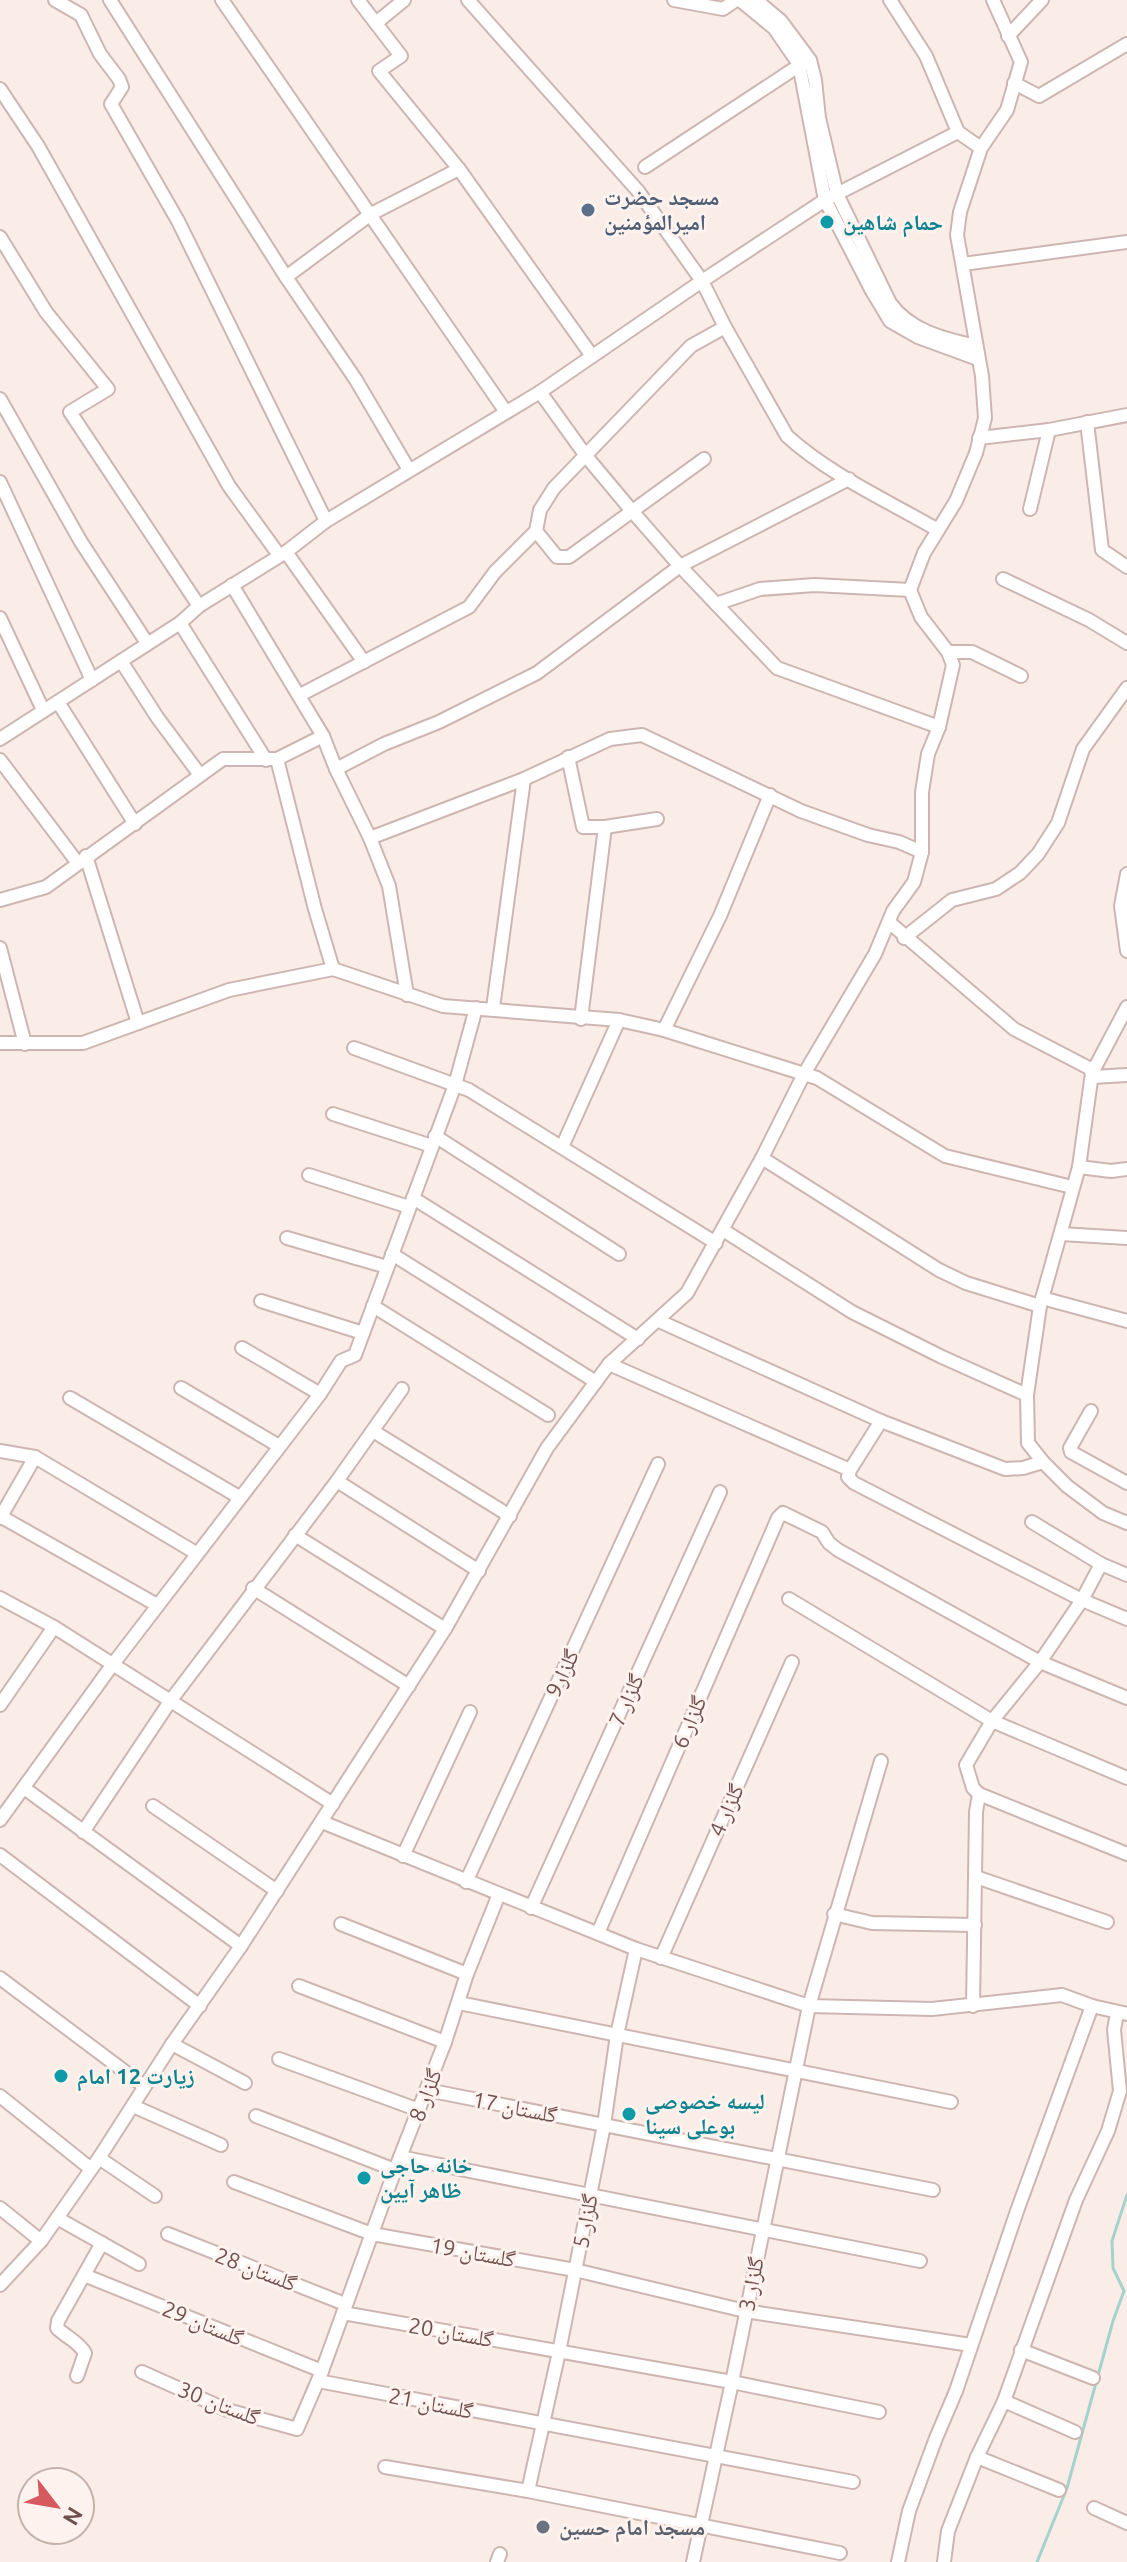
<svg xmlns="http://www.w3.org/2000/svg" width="1127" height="2562" viewBox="0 0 1127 2562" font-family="Ubuntu,'Noto Naskh Arabic',sans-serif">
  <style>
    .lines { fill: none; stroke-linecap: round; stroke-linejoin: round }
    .stream { stroke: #a5d2cd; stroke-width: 3 }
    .minor-casing { stroke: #cdb6b1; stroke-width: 16 }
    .minor { stroke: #fff; stroke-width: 12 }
    .service-dot { fill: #5c6f8a; stroke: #fdf2ed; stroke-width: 3 }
    .culture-dot { fill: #0f9aa8; stroke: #fdf2ed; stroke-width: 3 }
    .worship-dot { fill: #6b7280; stroke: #fdf2ed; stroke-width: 3 }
    .labels { text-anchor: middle; stroke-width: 6; stroke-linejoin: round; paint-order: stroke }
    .service-label { font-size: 22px; font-weight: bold; fill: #4e5e75; stroke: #fdf2ed; text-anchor: start }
    .culture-label { font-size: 22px; font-weight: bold; fill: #0d838f; stroke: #fdf2ed; text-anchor: start }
    .street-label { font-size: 22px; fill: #71514e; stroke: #fdf2ed }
    .worship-label { font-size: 22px; font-weight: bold; fill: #5b616d; stroke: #fdf2ed; text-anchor: start }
  </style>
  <rect width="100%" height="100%" fill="#faede7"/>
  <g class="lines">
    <!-- stream -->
    <path class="stream" d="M1037 2562 1067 2488 1113 2321 1124 2291 1113 2268 1112 2241 1127 2195"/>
    <!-- minor casing -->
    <g class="minor-casing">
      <g id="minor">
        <path d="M55 0 81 15 100 54 119 79 122 87 111 104 178 221 326 521"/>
        <path d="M110 0 286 277 356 380 409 470"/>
        <path d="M222 0 506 412"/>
        <path d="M358 0 401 56 379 71 459 169 592 356"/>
        <path d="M468 0 638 191 702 281 725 327 787 436C830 475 888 501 938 530"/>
        <path d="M674 0 723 9 736 0"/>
        <path d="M740 0 774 28 799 64 825 200 872 291 890 321 918 337 978 359"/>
        <path d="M756 0 781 21 810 60 815 80 819 118 837 194 890 303C910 331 944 339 976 346"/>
        <path d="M890 0 926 56 958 132"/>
        <path d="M376 23 404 0"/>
        <path d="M1008 36 1042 0"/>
        <path d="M1014 83 1039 96 1127 44"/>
        <path d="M0 89 38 146 229 486 279 555"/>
        <path d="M645 167 806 61"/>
        <path d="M0 237 46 312 108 389 70 412 199 606"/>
        <path d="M963 264 1127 242"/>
        <path d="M286 277 371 214 459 169"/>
        <path d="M540 392 586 456 632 511 680 566 777 668 939 727"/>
        <path d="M0 399 81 542 147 643"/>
        <path d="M1087 422 1102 550 1127 567"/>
        <path d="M979 438 1049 430 1127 415"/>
        <path d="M0 482 92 680"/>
        <path d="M1030 509 1049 430"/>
        <path d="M536 531 557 557H569L704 459"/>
        <path d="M286 552 364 662"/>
        <path d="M1003 579 1089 620 1127 643"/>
        <path d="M232 585 323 736 336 769 370 838 389 886 407 995"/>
        <path d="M716 604 760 589 815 585 910 590"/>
        <path d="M0 618 43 710"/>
        <path d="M180 623 266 760"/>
        <path d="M948 652H972L1021 676"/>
        <path d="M121 661 157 717 200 775"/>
        <path d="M300 695 469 607 495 572 536 531 540 510 554 488 691 346 725 327"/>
        <path d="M58 702 135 824"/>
        <path d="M0 739 180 623 199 606 286 552 326 521 540 392 702 281 825 200 958 132 981 148"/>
        <path d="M568 757 583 827H605L657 819"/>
        <path d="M277 759 315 909 333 969"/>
        <path d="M0 760 77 862"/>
        <path d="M336 769 384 744 439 722 537 673 680 566 849 479"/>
        <path d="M370 838 524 779 610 739 642 735 801 811 868 835 899 842 922 852"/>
        <path d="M86 856 138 1023"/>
        <path d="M1127 874 1121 906 1127 951"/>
        <path d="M0 900 46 887 223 759H277L323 736"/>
        <path d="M890 923 1014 1029 1089 1068 1092 1073 1079 1167 1040 1306 1027 1395 1028 1443 1043 1462 1067 1486 1103 1513 1127 1523"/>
        <path d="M904 938 952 900 996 889 1020 873 1038 854 1058 823 1083 749 1127 688"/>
        <path d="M0 948 25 1044"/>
        <path d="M493 1008 524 779"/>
        <path d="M581 1019 605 827"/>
        <path d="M664 1030 720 916 770 795"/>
        <path d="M0 1043H83L229 990 333 969 443 1006 619 1020 664 1030 817 1078 945 1156 1072 1187"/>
        <path d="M354 1048 469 1090 716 1243"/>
        <path d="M1092 1073 1127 1007"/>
        <path d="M1093 1077 1127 1075"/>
        <path d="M333 1114 432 1146"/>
        <path d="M435 1136 619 1254"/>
        <path d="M562 1147 619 1020"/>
        <path d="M762 1158 939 1270 966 1283 1040 1306"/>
        <path d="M1079 1167 1111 1171 1127 1169"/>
        <path d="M309 1175 409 1207"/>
        <path d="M413 1198 638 1339"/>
        <path d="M723 1230 852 1312 942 1357 1027 1395"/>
        <path d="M1061 1234 1127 1238"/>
        <path d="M287 1238 387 1267"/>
        <path d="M392 1254 596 1382"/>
        <path d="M1042 1298 1127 1321"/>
        <path d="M261 1301 363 1333"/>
        <path d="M373 1306 548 1415"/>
        <path d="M659 1321 881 1421 1005 1469 1023 1468 1043 1462"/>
        <path d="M242 1348 320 1394"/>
        <path d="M609 1364 850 1470"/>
        <path d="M181 1388 279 1446"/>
        <path d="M70 1398 239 1497"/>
        <path d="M1091 1411 1070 1448 1071 1452 1127 1483"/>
        <path d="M881 1421 850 1470 848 1477 854 1483 1082 1600 1127 1619"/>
        <path d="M373 1431 510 1516"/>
        <path d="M0 1451 35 1457 196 1553"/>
        <path d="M337 1481 479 1571"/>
        <path d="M0 1516 157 1605"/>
        <path d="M0 1518 35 1457"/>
        <path d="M1032 1522 1101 1564 1127 1575"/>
        <path d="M295 1535 445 1629"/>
        <path d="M253 1588 409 1686"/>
        <path d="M0 1598 54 1627 333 1804"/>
        <path d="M789 1599 992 1721 1127 1778"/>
        <path d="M0 1705 54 1627"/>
        <path d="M24 1788 241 1946"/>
        <path d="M979 1794 1127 1854"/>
        <path d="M153 1806 277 1891"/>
        <path d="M0 1820 113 1664 320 1394 341 1361 355 1355 455 1085 476 1008"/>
        <path d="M322 1822 636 1949 809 2006 932 2009 1062 1995 1092 2006 1127 2014"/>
        <path d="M83 1832 171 1700 337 1481 402 1389"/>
        <path d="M0 1855 200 2006"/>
        <path d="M403 1856 470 1712"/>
        <path d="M976 1877 1107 1922"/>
        <path d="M466 1882 658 1464"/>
        <path d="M531 1908 720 1492"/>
        <path d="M834 1914 872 1923 975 1925"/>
        <path d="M341 1924 467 1974"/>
        <path d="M598 1933 778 1518 783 1513 822 1532 829 1543 838 1550 1040 1662 1127 1698"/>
        <path d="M661 1958 792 1662"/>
        <path d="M0 1978 144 2086"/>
        <path d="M299 1986 445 2042"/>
        <path d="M459 2003 951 2102"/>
        <path d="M973 2006 976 1812 979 1794 973 1788 966 1765 992 1721 1040 1662 1082 1600 1101 1564"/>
        <path d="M172 2044 245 2083"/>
        <path d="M279 2059 419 2110"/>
        <path d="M427 2090 933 2190"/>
        <path d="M0 2096 91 2169"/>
        <path d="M133 2106 221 2145"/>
        <path d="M256 2116 395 2170"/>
        <path d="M400 2157 920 2261"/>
        <path d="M99 2158 155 2196"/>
        <path d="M234 2182 372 2234 575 2270 745 2311 971 2345"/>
        <path d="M0 2208 41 2241"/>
        <path d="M57 2218 139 2264"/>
        <path d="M168 2234 345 2304"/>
        <path d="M84 2275 322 2371"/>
        <path d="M0 2285 41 2241 99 2158 172 2044 241 1946 445 1629 547 1448 609 1364 687 1293 762 1158 804 1074 875 954 893 911 914 882 922 852V792L928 754 939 727 953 665 948 652 921 617 910 590 924 553 956 501 976 453 985 418 982 376 957 235 960 212 981 148 1007 110 1021 62 993 0"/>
        <path d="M343 2313 732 2382 879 2412"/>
        <path d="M1021 2350 1093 2378"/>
        <path d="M142 2372 227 2410 297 2429 322 2371 395 2170 445 2042 467 1974 499 1894"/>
        <path d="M77 2376 85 2353C79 2342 66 2337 57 2328L58 2321 102 2243"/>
        <path d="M318 2381 853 2482"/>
        <path d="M1004 2401 1075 2432"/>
        <path d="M977 2457 1059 2490"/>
        <path d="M385 2467 528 2491 840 2553"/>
        <path d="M528 2491 559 2352 604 2125 617 2035 636 1949"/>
        <path d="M1094 2508 1127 2523"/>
        <path d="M497 2562 500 2554"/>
        <path d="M693 2562 732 2382 809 2006 881 1761"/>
        <path d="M898 2562 909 2511 936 2438 956 2391 1017 2211 1092 2006"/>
        <path d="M944 2562 948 2531 977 2457 1004 2401 1076 2200 1108 2131 1120 2091 1114 2030 1117 2013"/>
      </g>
    </g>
    <!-- minor -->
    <use href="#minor" class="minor"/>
  </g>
  <!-- markers -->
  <circle class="service-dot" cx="588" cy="210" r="8"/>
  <g class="culture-dot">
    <circle cx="827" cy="222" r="8"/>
    <circle cx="61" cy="2076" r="8"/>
    <circle cx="629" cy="2114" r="8"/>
    <circle cx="364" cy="2178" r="8"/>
  </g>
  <circle class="worship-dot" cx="543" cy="2527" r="8"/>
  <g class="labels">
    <!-- service labels -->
    <g class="service-label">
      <text x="604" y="205">مسجد حضرت<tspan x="604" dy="25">امیرالمؤمنین</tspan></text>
    </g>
    <!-- culture labels -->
    <g class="culture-label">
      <text x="843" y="230">حمام شاهین</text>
      <text x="77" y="2084">زیارت 12 امام</text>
      <text x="645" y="2109">لیسه خصوصی<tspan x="645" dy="25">بوعلی سینا</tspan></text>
      <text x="380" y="2173">خانه حاجی<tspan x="380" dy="25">ظاهر آیین</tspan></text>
    </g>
    <!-- street labels -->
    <g class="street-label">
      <text transform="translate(562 1673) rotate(-65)" y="8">گلزار9</text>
      <text transform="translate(626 1700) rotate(-66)" y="8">گلزار 7</text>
      <text transform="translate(689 1722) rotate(-67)" y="8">گلزار 6</text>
      <text transform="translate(726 1810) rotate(-66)" y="8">گلزار 4</text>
      <text transform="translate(425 2095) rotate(-69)" y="8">گلزار 8</text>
      <text transform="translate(515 2107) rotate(11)" y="8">گلستان 17</text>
      <text transform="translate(585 2221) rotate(-79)" y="8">گلزار 5</text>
      <text transform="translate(473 2252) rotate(10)" y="8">گلستان 19</text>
      <text transform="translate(256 2269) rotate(21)" y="8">گلستان 28</text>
      <text transform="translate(751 2284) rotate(-79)" y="8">گلزار 3</text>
      <text transform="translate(203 2323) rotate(22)" y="8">گلستان 29</text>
      <text transform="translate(451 2332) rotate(10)" y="8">گلستان 20</text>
      <text transform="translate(219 2403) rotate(21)" y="8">گلستان 30</text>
      <text transform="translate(431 2403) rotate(11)" y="8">گلستان 21</text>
    </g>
    <!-- worship labels -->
    <g class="worship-label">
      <text x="559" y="2535">مسجد امام حسین</text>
    </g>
  </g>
  <!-- north arrow -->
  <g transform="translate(56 2506) rotate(121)"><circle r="38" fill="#fdf2ed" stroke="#c5b2ad" stroke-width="2"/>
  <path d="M0-6L14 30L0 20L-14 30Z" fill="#d75960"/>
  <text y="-12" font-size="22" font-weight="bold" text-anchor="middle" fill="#71514e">N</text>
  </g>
</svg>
